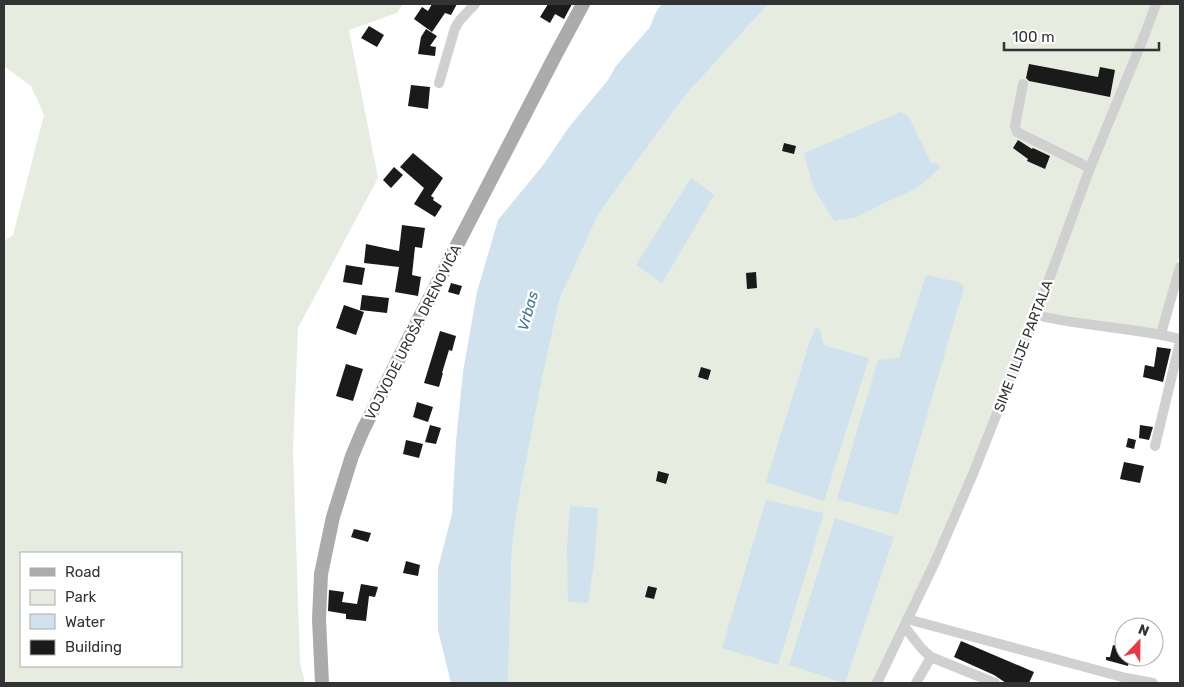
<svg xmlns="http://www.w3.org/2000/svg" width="1184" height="687" viewBox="0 0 1184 687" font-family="Rubik,sans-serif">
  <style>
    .green { fill: #e6ecdf; fill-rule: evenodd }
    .water { fill: #cfe2ee }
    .building { fill: #1a1a1a }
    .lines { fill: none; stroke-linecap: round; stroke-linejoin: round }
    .minor { stroke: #d0d0d0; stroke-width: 10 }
    .major { stroke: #ababab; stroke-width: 14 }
    .labels { text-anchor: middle; stroke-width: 5; stroke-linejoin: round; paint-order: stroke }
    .street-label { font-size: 14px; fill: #333; stroke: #fff }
    .water-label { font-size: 15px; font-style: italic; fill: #3f7597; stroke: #fff }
  </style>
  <rect width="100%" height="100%" fill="#fff"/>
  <!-- green -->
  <g class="green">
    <path d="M4 4H403L397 13 349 30 378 178 298 328 293 450 300 663 305 683H4V241L13 235 44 115 31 86 4 66ZM21 553H181V666H21Z"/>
    <path d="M768 4H1180V253L1157 334 1036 315 1017 365 877 683H508L512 548 518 504 543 374 560 298 599 213 683 98Z"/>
  </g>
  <!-- water -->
  <g class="water">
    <path d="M662 4H768L683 98 599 213 560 298 543 374 518 504 512 548 508 683H451L438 630V568L452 514 456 441 463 372 477 292 498 220 544 164 569 127 608 80 616 66 650 27 656 12Z"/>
    <path d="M901 112 909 117 931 163H937L940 168 917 188 882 204 857 217 834 221 813 187 804 153Z"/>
    <path d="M691 178 714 195 662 283 636 265Z"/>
    <path d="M926 275 958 282 964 287 898 515 837 499 878 360 899 358Z"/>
    <path d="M816 328 820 330 823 345 869 358 824 501 766 482 810 341Z"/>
    <path d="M766 500 824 513 778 665 722 648Z"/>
    <path d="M570 506 598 508 595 556 588 603 568 602 567 549Z"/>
    <path d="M835 518 894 537 845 683 789 665Z"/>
  </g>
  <!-- building -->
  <g class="building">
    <path d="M432 4H457L451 15 445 13 432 32 414 19 422 7 428 11Z"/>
    <path d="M548 4H572L564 19 555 14 550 23 540 17Z"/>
    <path d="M369 26 384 35 377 47 361 38Z"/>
    <path d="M426 29 437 36 430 46 436 47 435 56 418 54 421 37Z"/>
    <path d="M1029 64 1098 77 1100 67 1115 70 1110 97 1029 81 1026 78Z"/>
    <path d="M411 85 430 87 428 109 408 106Z"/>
    <path d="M1018 140 1032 149 1033 148 1050 156 1045 169 1027 161 1028 159 1013 148Z"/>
    <path d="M784 143 796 146 794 154 782 151Z"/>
    <path d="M413 153 443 178 431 196 434 198 433 200 442 206 435 217 414 204 424 188 400 167Z"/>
    <path d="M394 167 403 175 391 188 383 180Z"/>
    <path d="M402 225 425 228 422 248 415 247 412 275 421 277 418 296 395 292 399 267 364 263 366 244 399 251Z"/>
    <path d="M346 265 365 268 362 285 343 282Z"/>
    <path d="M756 272 757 288 747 289 746 273Z"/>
    <path d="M451 283 462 286 459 295 448 292Z"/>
    <path d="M362 295 389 298 387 313 360 310Z"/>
    <path d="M344 305 364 312 356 335 336 328Z"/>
    <path d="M440 331 456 336 452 351 449 350 442 373H443L439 387 424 383Z"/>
    <path d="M1157 347 1171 349 1163 382 1143 377 1145 365 1154 367Z"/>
    <path d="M346 364 363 369 353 401 336 396Z"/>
    <path d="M701 367 711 370 708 380 698 377Z"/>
    <path d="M417 402 433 407 428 422 413 417Z"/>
    <path d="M430 425 441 428 436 444 425 442Z"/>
    <path d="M1140 425 1153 427 1149 440 1139 438Z"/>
    <path d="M1128 438 1136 440 1134 449 1126 447Z"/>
    <path d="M406 440 423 444 419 458 403 454Z"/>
    <path d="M1124 462 1144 466 1140 483 1120 479Z"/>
    <path d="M658 471 669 474 666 484 656 481Z"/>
    <path d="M354 529 371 533 368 542 351 537Z"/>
    <path d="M406 561 420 565 418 576 403 573Z"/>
    <path d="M361 584 378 587 375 597 369 596 366 621 346 619V614L328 611 329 590 344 592 342 602 357 604Z"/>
    <path d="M648 586 657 588 654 599 645 597Z"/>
    <path d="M961 641 1034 672 1029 683H1006L994 675 954 657Z"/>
    <path d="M1113 645 1124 648V657H1130L1128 666 1106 660V657H1110Z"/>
  </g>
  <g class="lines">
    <!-- minor -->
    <g class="minor">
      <path d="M439 83 455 28 460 20 475 4"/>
      <path d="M1023 84 1015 126 1017 132 1090 168"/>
      <path d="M1036 315C1084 327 1133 327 1180 339"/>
      <path d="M1161 334 1180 267"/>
      <path d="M1155 446 1180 342"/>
      <path d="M907 619 1126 678 1128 683"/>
      <path d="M904 626 922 649 931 657 995 683"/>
      <path d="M1126 678 1153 683"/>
      <path d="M877 683 935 562 973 474 1036 315 1090 168 1143 39 1156 4"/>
      <path d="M916 683 931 657"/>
    </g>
    <!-- major -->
    <path class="major" d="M322 683 319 619 321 574 333 517 352 456 363 430 410 336 555 56 583 4"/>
  </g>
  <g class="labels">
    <!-- street labels -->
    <g class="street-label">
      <text transform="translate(413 332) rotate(-63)" y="5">VOJVODE UROŠA DRENOVIĆA</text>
      <text transform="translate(1023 346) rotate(-69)" y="5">SIME I ILIJE PARTALA</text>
    </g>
    <!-- water labels -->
    <g class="water-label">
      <text transform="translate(528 311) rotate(-74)" y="5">Vrbas</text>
    </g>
  </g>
  <!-- border -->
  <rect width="1184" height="687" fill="none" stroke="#333333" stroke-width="10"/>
  <!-- legend -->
  <rect x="20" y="552" width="162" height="115" fill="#ffffff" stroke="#adadad"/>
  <rect x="30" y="568" width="25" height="8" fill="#ababab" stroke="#adadad"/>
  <text x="65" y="577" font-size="15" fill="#333333">Road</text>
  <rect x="30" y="590" width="25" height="15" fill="#e6ecdf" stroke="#adadad"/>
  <text x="65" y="602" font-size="15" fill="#333333">Park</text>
  <rect x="30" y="614" width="25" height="15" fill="#cfe2ee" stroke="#adadad"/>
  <text x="65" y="627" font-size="15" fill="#333333">Water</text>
  <rect x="30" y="640" width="25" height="15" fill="#1a1a1a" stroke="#adadad"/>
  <text x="65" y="652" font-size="15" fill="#333333">Building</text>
  <!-- north arrow -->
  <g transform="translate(1139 642) rotate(22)"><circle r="24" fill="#ffffff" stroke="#adadad"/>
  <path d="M0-4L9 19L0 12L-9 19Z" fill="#e63946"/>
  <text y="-8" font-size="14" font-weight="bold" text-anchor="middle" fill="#333333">N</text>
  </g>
  <!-- scale -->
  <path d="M1004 42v8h155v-8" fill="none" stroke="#333333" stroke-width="2.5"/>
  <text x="1012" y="42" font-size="15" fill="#333333" stroke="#ffffff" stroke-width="4" paint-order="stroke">100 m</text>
</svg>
